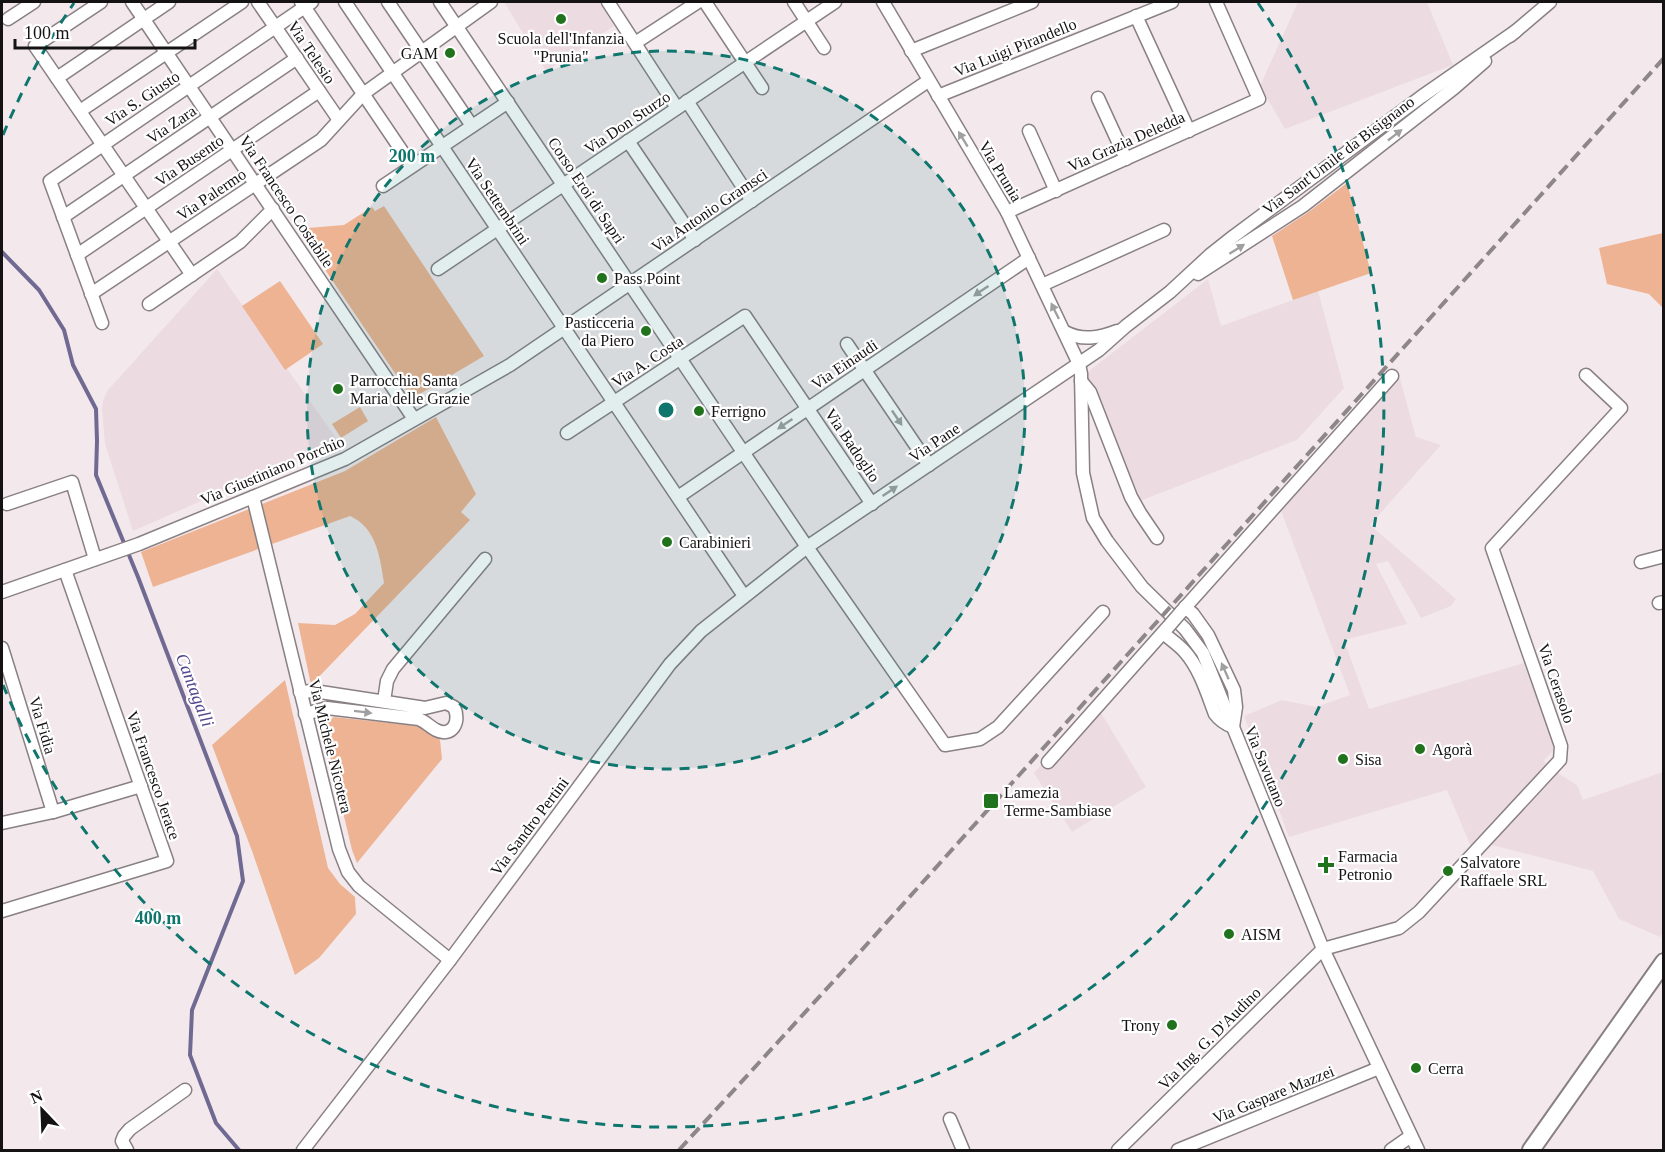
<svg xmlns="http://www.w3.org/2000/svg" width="1665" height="1152" viewBox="0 0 1665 1152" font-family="Georgia,serif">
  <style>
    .built { fill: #eddbe2 }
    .green { fill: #edb392 }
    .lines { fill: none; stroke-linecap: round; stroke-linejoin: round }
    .stream { stroke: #706a92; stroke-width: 4 }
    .street-casing { stroke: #898084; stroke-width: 15 }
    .secondary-casing { stroke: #898084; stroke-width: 20 }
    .street { stroke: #fff; stroke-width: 12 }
    .secondary { stroke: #fff; stroke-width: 16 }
    .rail { stroke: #8e878a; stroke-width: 4; stroke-dasharray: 12 6; stroke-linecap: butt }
    .street-bridge-casing { stroke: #898084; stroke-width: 15; stroke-linecap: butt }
    .street-bridge { stroke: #fff; stroke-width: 12 }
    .oneway { fill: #a1a0a1 }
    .ring { fill: none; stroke: #0f766e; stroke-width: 3; stroke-dasharray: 10 8 }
    .poi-dot { fill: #20721c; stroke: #fff; stroke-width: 2 }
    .labels { text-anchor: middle; stroke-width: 4.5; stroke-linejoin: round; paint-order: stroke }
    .poi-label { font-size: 16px; fill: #151213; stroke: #fff; text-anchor: start }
    .street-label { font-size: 16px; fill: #151213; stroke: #fff }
    .water-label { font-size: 18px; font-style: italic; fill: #55488f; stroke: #fff }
    .centre { fill: #0f766e; stroke: #fff; stroke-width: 3 }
    .ring-label { font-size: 18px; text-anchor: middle; font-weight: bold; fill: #0f766e; stroke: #fff; stroke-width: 4.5; stroke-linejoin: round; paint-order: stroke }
  </style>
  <rect width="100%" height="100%" fill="#f3e9ed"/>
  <!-- built -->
  <g class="built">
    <path d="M504 2H599L614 26 546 71Z"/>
    <path d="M1298 2H1427L1453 65 1285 129 1260 86Z"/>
    <path d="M217 269 338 441 133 531 105 444 102 410 103 400 108 390Z"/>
    <path d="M1208 279 1221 326 1318 291 1344 388 1297 440 1127 506 1087 405 1085 374Z"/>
    <path d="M1397 368 1416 437 1441 445 1370 525 1456 599 1451 606 1421 618 1388 561 1376 564 1407 624 1344 640 1369 709 1524 663 1554 746 1553 751 1544 760 1547 766 1577 785 1583 800 1663 772V933L1660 937 1619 919 1593 871 1492 845 1477 861 1447 790 1289 837 1244 716 1282 700 1316 707 1350 695 1277 500Z"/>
    <path d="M1095 703 1146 787 1072 832 1034 773Z"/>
  </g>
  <!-- green -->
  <g class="green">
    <path d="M1347 183 1371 273 1293 300 1272 236 1310 211Z"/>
    <path d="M384 206 484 356 418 395 409 394 301 234 308 228 344 225 372 207 375 211Z"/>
    <path d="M1663 233V308L1649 294 1607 284 1599 248Z"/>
    <path d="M280 281 323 344 285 370 242 306Z"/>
    <path d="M360 407 368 421 341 438 332 424Z"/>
    <path d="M436 417 476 494 461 512 470 520 311 685 298 623 335 625 355 614 384 583C380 558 377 528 350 516L153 587 141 552 345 471Z"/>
    <path d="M285 680 328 868 340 884 355 897 356 914 319 958 295 975 252 851 212 745Z"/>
    <path d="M334 717 418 726 423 728 440 740 442 759 357 863 352 850 324 732V725Z"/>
  </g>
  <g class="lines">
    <!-- stream -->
    <path class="stream" d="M2 252 39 290 64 330 73 365 96 409 97 441 96 475 138 577 237 836 243 881 192 1010 190 1055 216 1123 239 1150"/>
    <!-- street casing -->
    <g class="street-casing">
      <g id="street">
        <path d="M101 2 35 46 192 275"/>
        <path d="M132 2 414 419"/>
        <path d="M258 2 339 120"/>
        <path d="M301 2 412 166"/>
        <path d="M345 2 744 596"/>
        <path d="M388 2 472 126"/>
        <path d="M440 2 807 547 945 745 980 739 998 727 1103 612"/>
        <path d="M608 2 677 108"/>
        <path d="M705 2 762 88"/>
        <path d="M794 2 824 48"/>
        <path d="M883 2 1007 212 1079 364 1081 374 1083 473 1093 518 1107 541 1142 587 1185 629 1203 653 1323 949 1418 1150"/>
        <path d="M1136 16 1189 131"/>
        <path d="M8 19 34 2"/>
        <path d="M1510 36 1550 2"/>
        <path d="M635 43 698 2"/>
        <path d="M911 51 1032 2"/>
        <path d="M57 78 169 2"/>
        <path d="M938 96 1172 2"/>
        <path d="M1098 98 1126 159"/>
        <path d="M687 101 752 201"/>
        <path d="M80 111 242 2"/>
        <path d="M1029 131 1056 191"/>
        <path d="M628 141 695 240"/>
        <path d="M383 186 508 102"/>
        <path d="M1007 212 1259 99 1216 2"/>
        <path d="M63 217 297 58"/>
        <path d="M77 255 319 91"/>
        <path d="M438 269 835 2"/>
        <path d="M1198 274 1303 206 1454 88 1485 61"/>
        <path d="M1042 285 1164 230"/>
        <path d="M91 294 321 140 363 94 491 2"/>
        <path d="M149 304 240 242 273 209"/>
        <path d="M102 323 50 181 312 2"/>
        <path d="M1065 332C1082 341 1099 338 1117 331"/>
        <path d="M847 344 929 465"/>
        <path d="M1081 381 1090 392 1131 497 1140 513 1157 538"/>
        <path d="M567 433 745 316 872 504"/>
        <path d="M253 497 339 849 348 872 359 886 450 960"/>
        <path d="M678 497 1029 258"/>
        <path d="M7 504 72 482 95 559"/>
        <path d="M1641 562 1664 556"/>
        <path d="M2 592 139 544 345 459 510 365 928 81"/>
        <path d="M1659 603 1664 602"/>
        <path d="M1181 612 1392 376"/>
        <path d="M1163 633C1170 639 1179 645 1185 652 1200 669 1207 693 1215 714 1220 721 1225 724 1233 727L1236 707 1234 690 1208 635 1193 614 1185 607"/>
        <path d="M2 648 53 812"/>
        <path d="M300 692 314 691 425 708 446 703 454 707C461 722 452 738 436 730 430 727 426 722 419 719L327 708 305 714"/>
        <path d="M384 701 387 681 393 669 485 559"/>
        <path d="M1048 762 1167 628"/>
        <path d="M2 823 53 812 141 786"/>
        <path d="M2 911 167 861 65 570"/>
        <path d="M950 1119 963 1150"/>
        <path d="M127 1150 122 1141 124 1136 130 1129 185 1090"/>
        <path d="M303 1150 450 960 670 664 701 631 807 547 1099 350 1126 326 1170 292 1210 255 1234 236 1421 97 1516 31"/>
        <path d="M1118 1150 1323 949 1399 928 1419 912 1560 760 1561 746 1492 548 1621 408 1586 375"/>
        <path d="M1178 1150 1379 1068"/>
        <path d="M1391 1150 1411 1136"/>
      </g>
    </g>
    <!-- secondary casing -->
    <g class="secondary-casing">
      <path id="secondary" d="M1531 1150 1664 962"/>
    </g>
    <!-- street -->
    <use href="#street" class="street"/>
    <!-- secondary -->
    <use href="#secondary" class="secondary"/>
    <!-- rail -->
    <path class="rail" d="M679 1150 842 972 1664 58"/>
    <!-- street-bridge casing -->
    <g class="street-bridge-casing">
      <path id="street-bridge" d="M1168 627 1181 612"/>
    </g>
    <!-- street-bridge -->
    <use href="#street-bridge" class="street-bridge"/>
  </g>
  <!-- one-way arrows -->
  <defs><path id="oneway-solid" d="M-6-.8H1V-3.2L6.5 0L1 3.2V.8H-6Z" transform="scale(1.5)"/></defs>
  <g class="oneway">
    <use href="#oneway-solid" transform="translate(1395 135) rotate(-38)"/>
    <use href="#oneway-solid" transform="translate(963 139) rotate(-121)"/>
    <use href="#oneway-solid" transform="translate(1237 249) rotate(-32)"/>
    <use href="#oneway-solid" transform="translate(981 291) rotate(146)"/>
    <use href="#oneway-solid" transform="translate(1055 311) rotate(-116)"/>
    <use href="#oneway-solid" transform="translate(897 418) rotate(56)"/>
    <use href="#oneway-solid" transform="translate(785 424) rotate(146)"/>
    <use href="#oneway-solid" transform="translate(890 491) rotate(-34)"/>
    <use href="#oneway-solid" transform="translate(1225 671) rotate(-114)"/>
    <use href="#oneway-solid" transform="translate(363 712) rotate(7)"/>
  </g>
  <!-- distance rings -->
  <circle cx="666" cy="410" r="359" fill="#0f766e" fill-opacity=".12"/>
  <g class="ring">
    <circle cx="666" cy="410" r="359"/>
    <path d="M3 135A718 718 0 0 1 74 3M1258 3A718 718 0 1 1 3 685"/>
  </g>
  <!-- markers -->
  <g class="poi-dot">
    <circle cx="561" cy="19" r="6"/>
    <circle cx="450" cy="53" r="6"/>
    <circle cx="602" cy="278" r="6"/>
    <circle cx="646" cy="331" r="6"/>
    <circle cx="338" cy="389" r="6"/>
    <circle cx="699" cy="411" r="6"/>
    <circle cx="667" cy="542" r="6"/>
    <circle cx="1420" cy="749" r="6"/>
    <circle cx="1343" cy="759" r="6"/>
    <rect x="983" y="793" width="16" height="16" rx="3"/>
    <path d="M1323 856h6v6h6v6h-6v6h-6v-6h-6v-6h6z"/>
    <circle cx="1448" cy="871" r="6"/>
    <circle cx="1229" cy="934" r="6"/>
    <circle cx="1172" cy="1025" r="6"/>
    <circle cx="1416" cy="1068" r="6"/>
  </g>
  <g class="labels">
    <!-- poi labels -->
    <g class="poi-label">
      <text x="561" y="44" text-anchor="middle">Scuola dell'Infanzia<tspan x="561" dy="18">"Prunia"</tspan></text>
      <text x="438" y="59" text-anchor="end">GAM</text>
      <text x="614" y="284">Pass Point</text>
      <text x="634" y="328" text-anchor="end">Pasticceria<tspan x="634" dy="18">da Piero</tspan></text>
      <text x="350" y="386">Parrocchia Santa<tspan x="350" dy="18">Maria delle Grazie</tspan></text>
      <text x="711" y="417">Ferrigno</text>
      <text x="679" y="548">Carabinieri</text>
      <text x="1432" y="755">Agorà</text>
      <text x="1355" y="765">Sisa</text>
      <text x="1004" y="798">Lamezia<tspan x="1004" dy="18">Terme-Sambiase</tspan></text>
      <text x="1338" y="862">Farmacia<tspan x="1338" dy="18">Petronio</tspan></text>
      <text x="1460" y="868">Salvatore<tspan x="1460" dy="18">Raffaele SRL</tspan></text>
      <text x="1241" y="940">AISM</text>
      <text x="1160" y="1031" text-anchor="end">Trony</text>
      <text x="1428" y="1074">Cerra</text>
    </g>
    <!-- street labels -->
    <g class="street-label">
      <text transform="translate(1015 47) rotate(-22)" y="6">Via Luigi Pirandello</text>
      <text transform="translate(312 52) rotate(56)" y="6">Via Telesio</text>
      <text transform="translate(142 98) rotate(-34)" y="6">Via S. Giusto</text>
      <text transform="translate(627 122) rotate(-34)" y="6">Via Don Sturzo</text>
      <text transform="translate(171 124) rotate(-34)" y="6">Via Zara</text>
      <text transform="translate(1126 141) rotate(-24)" y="6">Via Grazia Deledda</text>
      <text transform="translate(1338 155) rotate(-37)" y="6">Via Sant'Umile da Bisignano</text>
      <text transform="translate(189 160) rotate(-34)" y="6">Via Busento</text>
      <text transform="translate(1001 171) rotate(59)" y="6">Via Prunia</text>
      <text transform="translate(587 190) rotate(56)" y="6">Corso Eroi di Sapri</text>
      <text transform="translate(211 194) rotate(-34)" y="6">Via Palermo</text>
      <text transform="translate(287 201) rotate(56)" y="6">Via Francesco Costabile</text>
      <text transform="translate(498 201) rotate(56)" y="6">Via Settembrini</text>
      <text transform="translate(709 210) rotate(-34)" y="6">Via Antonio Gramsci</text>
      <text transform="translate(647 361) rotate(-33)" y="6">Via A. Costa</text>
      <text transform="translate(844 364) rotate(-34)" y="6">Via Einaudi</text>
      <text transform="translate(934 442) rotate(-34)" y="6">Via Pane</text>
      <text transform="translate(853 445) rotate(56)" y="6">Via Badoglio</text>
      <text transform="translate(272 470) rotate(-23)" y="6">Via Giustiniano Porchio</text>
      <text transform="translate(1557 683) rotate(71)" y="6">Via Cerasolo</text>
      <text transform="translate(43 725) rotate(73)" y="6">Via Fidia</text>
      <text transform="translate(331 746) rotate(76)" y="6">Via Michele Nicotera</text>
      <text transform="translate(1266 766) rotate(68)" y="6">Via Savutano</text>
      <text transform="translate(154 775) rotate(71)" y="6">Via Francesco Jerace</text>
      <text transform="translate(529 826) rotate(-53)" y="6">Via Sandro Pertini</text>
      <text transform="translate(1209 1038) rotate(-45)" y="6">Via Ing. G. D'Audino</text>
      <text transform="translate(1273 1094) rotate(-22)" y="6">Via Gaspare Mazzei</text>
    </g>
    <!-- water labels -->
    <g class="water-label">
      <text transform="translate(195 690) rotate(69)" y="6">Cantagalli</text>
    </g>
  </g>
  <circle cx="666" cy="410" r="9" class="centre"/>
  <g class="ring-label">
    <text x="412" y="162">200 m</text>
    <text x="158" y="924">400 m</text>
  </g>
  <!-- border -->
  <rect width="1665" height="1152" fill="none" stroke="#151213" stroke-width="6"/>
  <!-- north arrow -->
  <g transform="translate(42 1110) rotate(337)" stroke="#ffffff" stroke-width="4.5" paint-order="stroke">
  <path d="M0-4.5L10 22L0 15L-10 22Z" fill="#151213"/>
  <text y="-9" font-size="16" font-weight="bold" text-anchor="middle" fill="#151213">N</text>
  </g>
  <!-- scale -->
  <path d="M15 39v9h180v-9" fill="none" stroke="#151213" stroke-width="3"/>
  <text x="24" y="39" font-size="18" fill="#151213" stroke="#ffffff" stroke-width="4.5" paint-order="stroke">100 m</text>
</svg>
